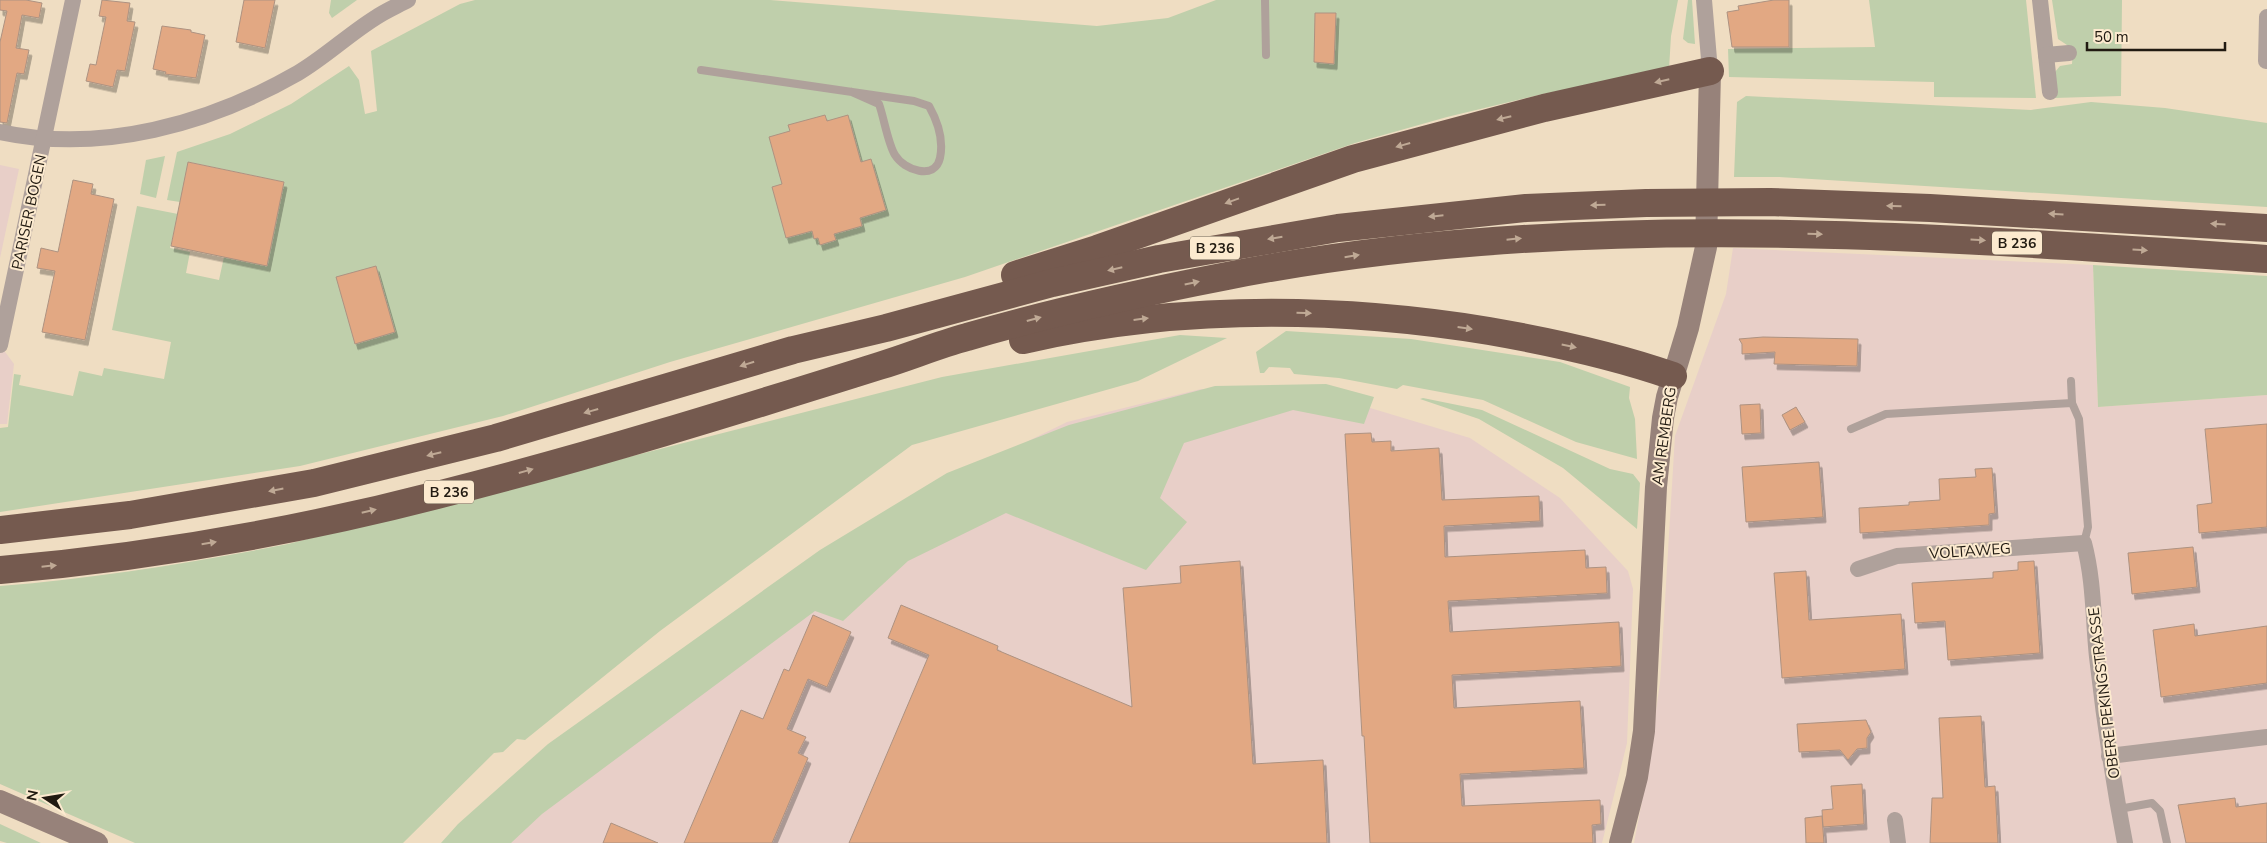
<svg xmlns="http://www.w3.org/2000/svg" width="2267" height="843" viewBox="0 0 2267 843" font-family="'Nunito Sans',sans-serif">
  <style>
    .commercial { fill: #e8cfc8 }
    .green { fill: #bfcfab }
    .building { fill: #e2a883; stroke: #ad9281; filter: url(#shadow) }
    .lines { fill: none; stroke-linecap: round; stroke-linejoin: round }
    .lane { stroke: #afa19b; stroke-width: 8 }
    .street { stroke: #afa19b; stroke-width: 16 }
    .secondary { stroke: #97827a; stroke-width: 22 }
    .highway { stroke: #755a4f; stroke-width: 28 }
    .oneway { fill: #bfa995 }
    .labels { text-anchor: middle; stroke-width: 4; stroke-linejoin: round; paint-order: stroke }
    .shield { fill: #fceacf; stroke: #63584a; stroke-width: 1 }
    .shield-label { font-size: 14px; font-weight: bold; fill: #211a11 }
    .street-label { font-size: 15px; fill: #211a11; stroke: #fceacf }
  </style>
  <defs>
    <filter id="shadow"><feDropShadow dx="3" dy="5.5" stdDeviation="0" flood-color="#0004"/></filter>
  </defs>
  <rect width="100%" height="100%" fill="#efddc2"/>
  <!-- commercial -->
  <g class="commercial">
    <path d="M0 165 19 169 0 258Z"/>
    <path d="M1733 248 2093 265 2098 407 2267 395V843H1634L1645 785 1660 683 1675 436 1726 294Z"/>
    <path d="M0 345 14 364 7 424H0Z"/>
    <path d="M1201 389 1337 398 1470 438 1560 498 1628 571 1633 589 1627 743 1602 843H462L975 467 1067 422Z"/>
  </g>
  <!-- green -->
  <g class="green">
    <path d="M331 0H357L332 18 329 13Z"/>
    <path d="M475 0H770L1097 26 1168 18 1216 0H1678L1671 36 1669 69 1543 94 1447 117 1355 143 965 277 670 362 503 416 300 466 0 512V428L8 427 14 374 21 375 19 385 73 396 79 371 102 376 104 368 164 379 171 342 112 330 137 206 178 214 170 248 190 252 186 273 219 280 224 257 267 265 284 182 189 162 180 202 167 200 177 152 230 134 291 104 349 66 359 80 365 114 377 111 371 51 460 4Z"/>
    <path d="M1688 0H1692L1695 44 1688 43 1683 39Z"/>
    <path d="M1869 0H2026L2036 98 1934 97V82L1729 77 1728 49 1875 47Z"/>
    <path d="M2052 0H2122L2121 96 2054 98 2055 72 2060 66 2072 64 2073 49 2058 39Z"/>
    <path d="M1746 96 2031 110 2091 102 2165 108 2267 123V207L1779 177H1734L1737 102Z"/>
    <path d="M165 156 156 198 140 194 146 160Z"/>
    <path d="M2093 265 2267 276V395L2098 407Z"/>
    <path d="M1286 331 1411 339 1560 362 1630 387 1629 398 1635 419 1637 459 1576 442 1483 400 1403 385 1397 389 1339 378 1294 374 1290 368 1269 367 1264 373H1260L1256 352Z"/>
    <path d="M1180 335 1227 338 1138 381 912 445 660 631 525 740 517 739 503 752 494 753 403 843H135L0 784V586C97 578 192 563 288 544L942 377Z"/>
    <path d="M1326 384 1374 397 1364 424 1293 410 1184 443 1160 498 1187 522 1146 570 1006 513 908 561 843 621 815 611 542 814 511 843H441L458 824 548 744 820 550 947 473 1069 425 1215 386Z"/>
    <path d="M1423 398 1482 410 1610 469 1633 474 1640 483 1637 529 1563 468 1479 419 1420 399Z"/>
    <path d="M0 824 41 843H7L0 841Z"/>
  </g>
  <!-- building -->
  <g class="building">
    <path d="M0 0H26L42 3 39 18 22 15 16 48 29 50 24 74 17 73 7 123 0 122V42L7 11 0 10Z"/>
    <path d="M102 0 130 3 127 21 135 22 125 71 117 70 113 87 86 81 90 64 96 65 106 17 99 16Z"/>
    <path d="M244 0H275L265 48 236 42Z"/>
    <path d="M1774 0H1789V47H1732L1727 12 1739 10 1738 6Z"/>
    <path d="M1315 13H1336L1334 64 1314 62Z"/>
    <path d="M162 26 191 30V32L205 35 196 78 165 74 166 72 153 69Z"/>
    <path d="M825 115 827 121 848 115 861 162 871 159 886 210 860 218 862 226 834 234 836 240 820 245 818 238 814 239 812 231 786 238 772 187 782 184 769 137 790 131 788 125Z"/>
    <path d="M188 162 284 182 267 266 171 246Z"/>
    <path d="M73 180 93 184 91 194 114 199 85 340 42 332 55 271 37 268 41 248 58 252Z"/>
    <path d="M376 266 395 332 355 344 336 277Z"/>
    <path d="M1763 337 1858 339 1857 366 1774 364 1775 352 1742 354V344L1739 339Z"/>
    <path d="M1760 404 1761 433 1742 434 1740 405Z"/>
    <path d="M1796 407 1805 422 1790 430 1782 415Z"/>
    <path d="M2267 424V527L2199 533 2197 505 2212 503 2205 429Z"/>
    <path d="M1371 433 1372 442 1391 441V451L1439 448 1442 500 1539 496 1540 521 1444 526 1445 557 1585 550 1586 568 1606 567 1607 593 1448 601 1450 632 1619 622 1621 666 1452 675 1454 708 1580 701 1584 768 1460 774 1462 806 1600 800 1601 824 1592 825 1593 843H1370L1364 736H1362L1345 434Z"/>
    <path d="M1819 462 1823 517 1746 522 1742 467Z"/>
    <path d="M1992 468 1995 513 1989 514V525L1860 533 1859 508 1909 505V502L1940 500 1939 479 1976 477 1975 469Z"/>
    <path d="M2193 547 2197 587 2132 594 2128 553Z"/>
    <path d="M1240 561 1253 764 1323 760 1327 843H849L929 655 888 638 901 605 998 646 997 650 1132 707 1123 588 1181 583 1180 566Z"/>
    <path d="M2034 561 2040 653 1948 660 1945 621 1915 623 1912 583 1993 578V572L2018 570V562Z"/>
    <path d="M1806 571 1809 620 1901 614 1905 669 1782 678 1774 573Z"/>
    <path d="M813 615 851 632 827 687 808 679 787 729 806 737 798 753 808 758 772 843H684L741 710 763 719 784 669 789 671Z"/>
    <path d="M2194 624 2195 636 2267 626V683L2161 697 2153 630Z"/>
    <path d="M1981 716 1985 787 1995 786 1998 843H1930L1932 798H1943L1939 718Z"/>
    <path d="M1866 720 1871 732 1867 738V748L1857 749 1848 760 1840 750 1799 752 1797 724Z"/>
    <path d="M1862 784 1864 824 1823 827 1822 810 1833 809 1831 786Z"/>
    <path d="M2235 798 2236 807 2267 803V843H2186L2178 805Z"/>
    <path d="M1822 816 1824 843H1806L1805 818Z"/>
    <path d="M611 823 658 843H603Z"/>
  </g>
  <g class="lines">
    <!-- lane -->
    <g class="lane">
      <path d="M1265 0 1266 55"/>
      <path d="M701 70 914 101 929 106C938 122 944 139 940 158 935 181 904 170 895 155 888 144 884 118 879 104L852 92"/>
      <path d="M2071 381 2072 403 2079 419 2088 527 2084 543"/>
      <path d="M1851 429 1886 414 2072 403"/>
      <path d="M2119 809 2152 803 2160 811 2167 843"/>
    </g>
    <!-- street -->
    <g class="street">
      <path d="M1704 0 1710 71"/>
      <path d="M2040 0 2050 92"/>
      <path d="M2046 55 2069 53"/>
      <path d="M2266 61 2267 17"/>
      <path d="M0 132C102 154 209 124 298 73 325 57 348 35 375 18 385 11 397 6 408 0"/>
      <path d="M0 345 73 0"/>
      <path d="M1858 569 1897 556 2084 543C2094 581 2093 619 2097 657 2104 720 2113 781 2125 843"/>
      <path d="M2109 756 2267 737"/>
      <path d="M1895 820 1898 843"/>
    </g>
    <!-- secondary -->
    <g class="secondary">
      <path d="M0 801 97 843"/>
      <path d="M1620 843 1637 777 1644 731 1656 487 1663 418 1667 397 1688 328 1706 247 1710 71"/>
    </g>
    <!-- highway -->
    <g class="highway">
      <path d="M1015 275 1097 249 1353 159 1544 108 1710 71"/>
      <path d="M1023 340C1177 305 1335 306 1489 331 1552 342 1613 355 1673 376"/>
      <path d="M0 530 130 515 314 483 496 438 793 350 886 328 1052 283 1159 259 1338 228 1526 208 1646 203 1770 202 1930 208 2267 228"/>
      <path d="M0 570C150 557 299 531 445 493 591 456 736 411 879 366 909 357 937 345 967 337 1053 312 1139 293 1227 276 1570 208 1921 236 2267 259"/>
    </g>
  </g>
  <!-- one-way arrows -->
  <defs><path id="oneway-solid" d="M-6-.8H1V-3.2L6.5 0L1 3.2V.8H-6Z" transform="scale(1.25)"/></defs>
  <g class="oneway">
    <use href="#oneway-solid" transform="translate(1662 81) rotate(167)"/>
    <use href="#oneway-solid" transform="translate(1504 118) rotate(166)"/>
    <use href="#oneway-solid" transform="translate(1403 145) rotate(164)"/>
    <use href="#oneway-solid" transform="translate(1232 201) rotate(160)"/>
    <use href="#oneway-solid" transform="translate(1598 205) rotate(178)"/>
    <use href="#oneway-solid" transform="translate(1894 206) rotate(-178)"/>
    <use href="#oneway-solid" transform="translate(2056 214) rotate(-177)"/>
    <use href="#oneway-solid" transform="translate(1436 216) rotate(174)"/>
    <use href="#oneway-solid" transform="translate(2218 224) rotate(-176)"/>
    <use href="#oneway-solid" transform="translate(1815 234) rotate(2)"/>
    <use href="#oneway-solid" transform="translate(1275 238) rotate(171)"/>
    <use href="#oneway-solid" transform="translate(1514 239) rotate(-6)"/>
    <use href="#oneway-solid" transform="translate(1978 240) rotate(3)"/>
    <use href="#oneway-solid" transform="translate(2140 250) rotate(4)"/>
    <use href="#oneway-solid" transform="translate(1352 256) rotate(-9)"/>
    <use href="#oneway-solid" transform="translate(1115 269) rotate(167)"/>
    <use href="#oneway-solid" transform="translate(1192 283) rotate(-12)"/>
    <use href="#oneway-solid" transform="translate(1304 313) rotate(2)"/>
    <use href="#oneway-solid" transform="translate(1034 319) rotate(-15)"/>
    <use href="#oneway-solid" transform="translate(1141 319) rotate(-7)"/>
    <use href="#oneway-solid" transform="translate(1465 328) rotate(8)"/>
    <use href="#oneway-solid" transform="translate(1569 346) rotate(12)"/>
    <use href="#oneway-solid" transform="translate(747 364) rotate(163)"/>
    <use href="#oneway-solid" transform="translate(591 411) rotate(164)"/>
    <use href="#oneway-solid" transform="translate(434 454) rotate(166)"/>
    <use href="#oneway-solid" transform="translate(526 471) rotate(-16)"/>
    <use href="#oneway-solid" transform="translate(276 490) rotate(169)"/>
    <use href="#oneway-solid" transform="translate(369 511) rotate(-13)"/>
    <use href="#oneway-solid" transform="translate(209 543) rotate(-9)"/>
    <use href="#oneway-solid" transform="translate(49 566) rotate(-6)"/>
  </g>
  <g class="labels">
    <!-- shield labels -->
    <g class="shield">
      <rect x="1992" y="231.5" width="50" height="23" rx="4"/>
      <rect x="1190" y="236.5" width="50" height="23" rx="4"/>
      <rect x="424" y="480.5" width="50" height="23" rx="4"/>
    </g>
    <g class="shield-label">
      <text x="2017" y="248">B 236</text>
      <text x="1215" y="253">B 236</text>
      <text x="449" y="497">B 236</text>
    </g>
    <!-- street labels -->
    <g class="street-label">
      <text transform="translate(29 212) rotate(-78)" y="5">PARISER BOGEN</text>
      <text transform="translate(1664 436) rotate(-82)" y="5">AM REMBERG</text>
      <text transform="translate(1970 551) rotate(-4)" y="5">VOLTAWEG</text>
      <text transform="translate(2104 693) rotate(-97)" y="5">OBERE PEKINGSTRASSE</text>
    </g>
  </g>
  <!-- north arrow -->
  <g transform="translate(45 798) rotate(282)" stroke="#fceacf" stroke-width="4" paint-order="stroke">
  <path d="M0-4L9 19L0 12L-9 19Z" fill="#211a11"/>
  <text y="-8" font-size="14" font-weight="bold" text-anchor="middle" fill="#211a11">N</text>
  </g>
  <!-- scale -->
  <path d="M2087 42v8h138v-8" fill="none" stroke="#211a11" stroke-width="2.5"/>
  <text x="2094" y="42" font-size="15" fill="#211a11" stroke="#fceacf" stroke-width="4" paint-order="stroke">50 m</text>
</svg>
